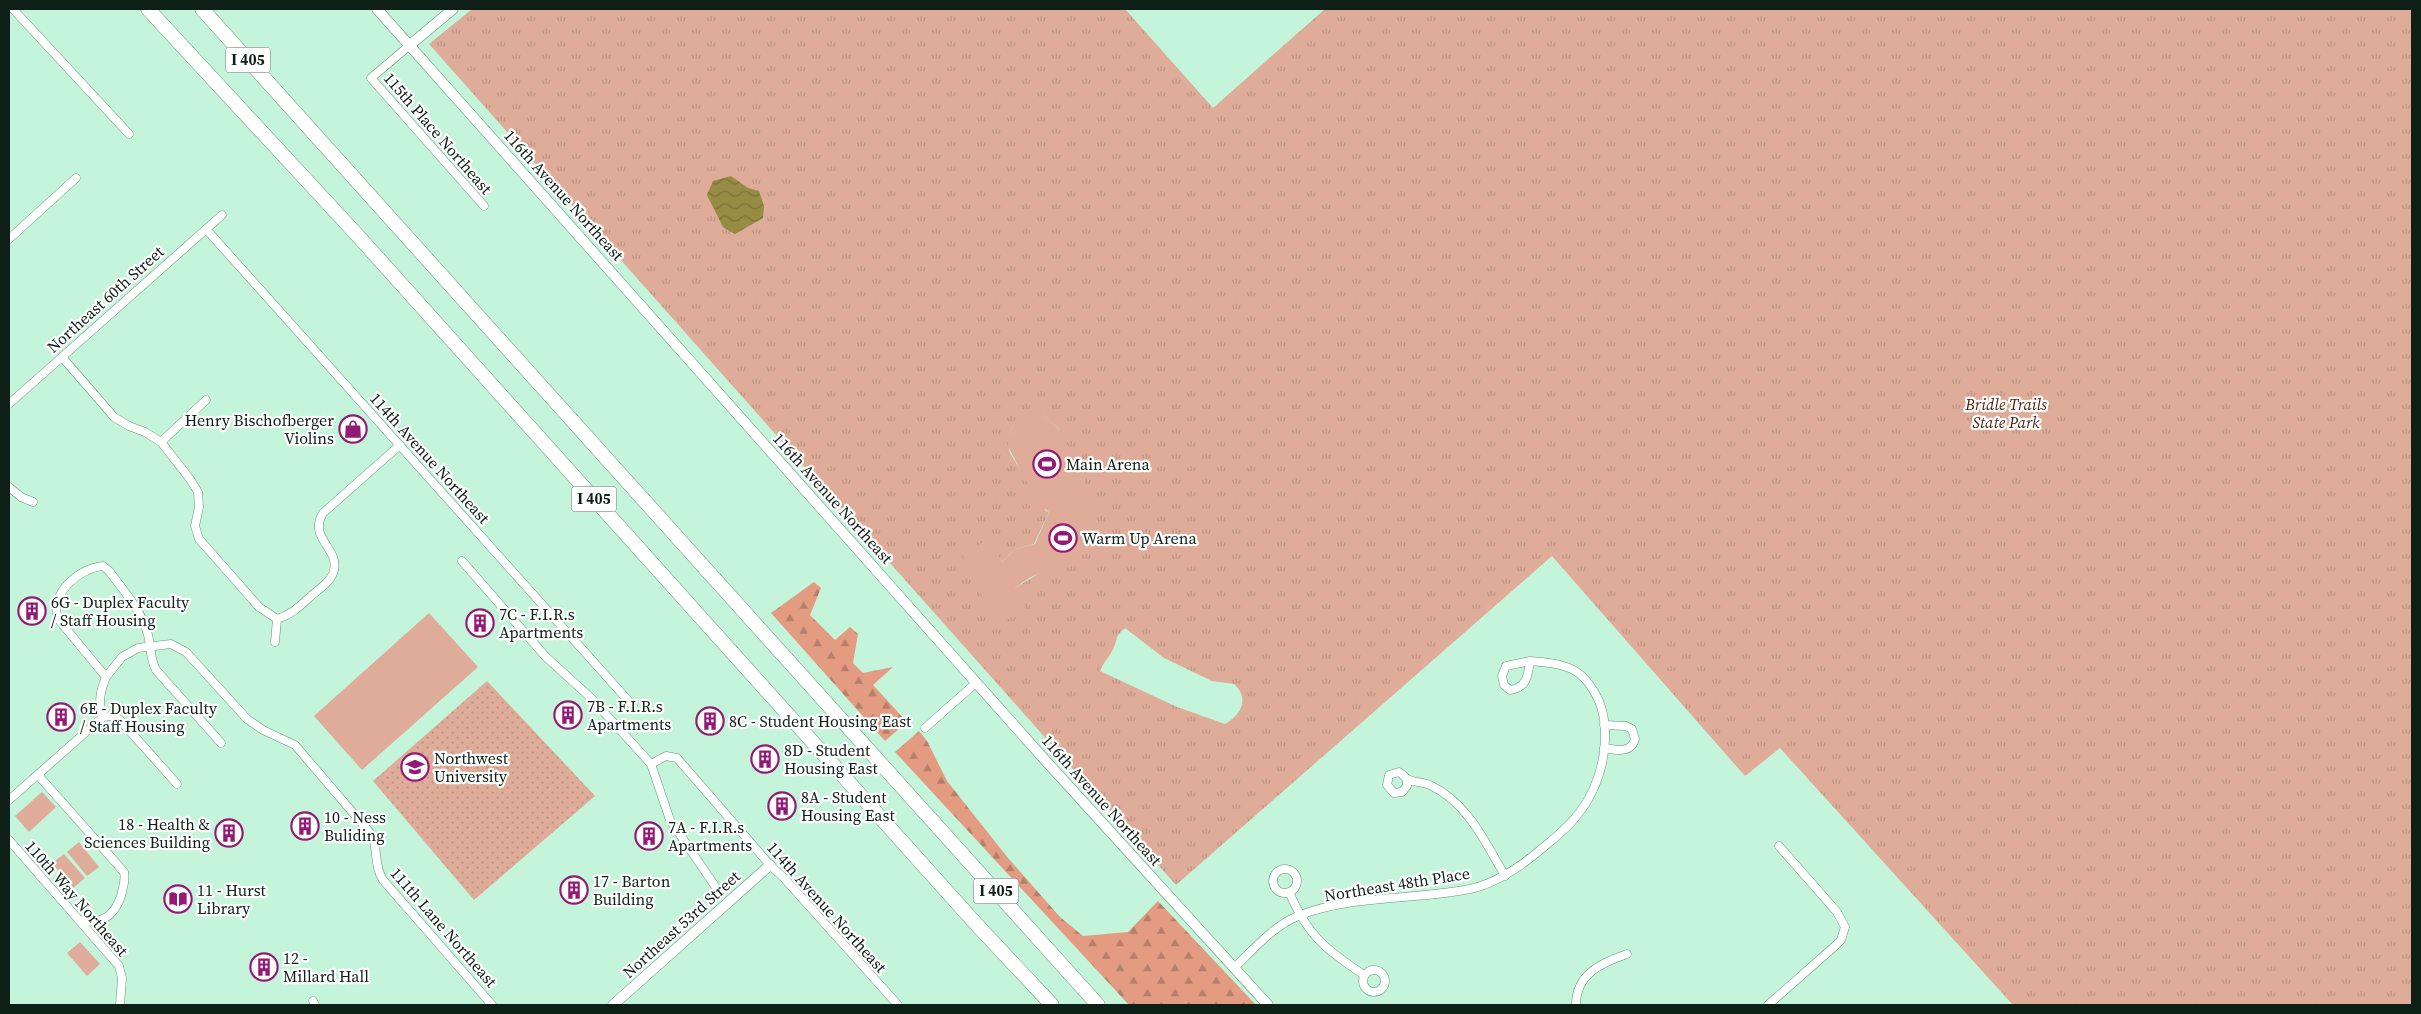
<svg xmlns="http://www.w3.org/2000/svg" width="2421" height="1014" viewBox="0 0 2421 1014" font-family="'Source Serif 4',serif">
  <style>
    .grass { fill: url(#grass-dots) }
    .forest { fill: url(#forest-firs) }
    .park { fill: url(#park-tufts); fill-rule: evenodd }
    .garden { fill: #deac99 }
    .water { fill: url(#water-waves) }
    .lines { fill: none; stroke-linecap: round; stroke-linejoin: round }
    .street-casing { stroke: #66937c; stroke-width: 9 }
    .secondary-casing { stroke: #66937c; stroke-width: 11 }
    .highway-casing { stroke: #66937c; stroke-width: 15 }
    .street { stroke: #fff; stroke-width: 8 }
    .secondary { stroke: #fff; stroke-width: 10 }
    .highway { stroke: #fff; stroke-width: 14 }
    .labels { text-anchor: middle; stroke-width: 4.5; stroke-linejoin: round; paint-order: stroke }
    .shield { fill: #fff; stroke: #56625c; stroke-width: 1 }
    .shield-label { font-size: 15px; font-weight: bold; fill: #0d1f16 }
    .street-label { font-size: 16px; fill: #0d1f16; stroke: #fff }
    .park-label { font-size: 16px; font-style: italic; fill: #4c1f0c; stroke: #fff }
    .poi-label { font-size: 16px; fill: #0d1f16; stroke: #fff; text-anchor: start }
  </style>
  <defs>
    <pattern id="grass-dots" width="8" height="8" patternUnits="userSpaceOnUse" patternTransform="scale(1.25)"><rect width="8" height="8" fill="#deac99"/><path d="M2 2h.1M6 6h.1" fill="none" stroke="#bd9483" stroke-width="1.8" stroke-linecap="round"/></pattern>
    <pattern id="forest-firs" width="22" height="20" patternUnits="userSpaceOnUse" patternTransform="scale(1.25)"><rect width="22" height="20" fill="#e39c81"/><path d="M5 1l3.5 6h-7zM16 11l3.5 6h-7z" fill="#b67f69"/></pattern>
    <pattern id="park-tufts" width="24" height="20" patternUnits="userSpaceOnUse" patternTransform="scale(1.25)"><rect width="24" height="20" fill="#deac99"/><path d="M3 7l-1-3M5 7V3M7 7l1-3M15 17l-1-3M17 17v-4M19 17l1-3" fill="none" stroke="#bd9483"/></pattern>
    <pattern id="water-waves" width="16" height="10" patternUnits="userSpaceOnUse" patternTransform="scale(1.25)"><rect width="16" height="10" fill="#978c44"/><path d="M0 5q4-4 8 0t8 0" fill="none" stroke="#7a7238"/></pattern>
  </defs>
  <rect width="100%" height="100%" fill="#c4f4da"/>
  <!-- grass -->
  <path class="grass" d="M487 681 595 796 474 900 373 781Z"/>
  <!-- forest -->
  <g class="forest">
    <path d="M814 582 821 588 810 615 835 640 850 627 858 634 853 663 863 673 893 667 873 685 907 722 885 741 771 613Z"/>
    <path d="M919 731 927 741 947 781 1008 858 1060 917 1083 936 1128 932 1158 901 1256 1005H1129L895 752Z"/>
  </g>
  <!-- park -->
  <path class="park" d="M472 9H1125L1213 108 1325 9H2412V1005H2013L1780 748 1745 776 1552 556 1176 885 429 44ZM1044 415 1059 429 1086 492 1043 571 1015 588 990 539 1002 562 1015 549 1034 544 1049 512 1046 511 1010 453C1007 443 1009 436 1013 426ZM1125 628 1164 658 1212 681 1234 684C1250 698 1241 715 1225 724L1177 707 1100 671C1103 662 1110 657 1113 649 1119 637 1113 639 1125 628Z"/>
  <!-- garden -->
  <g class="garden">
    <path d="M1029 415H1044L1059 429 1084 475 1086 492 1097 511V532L1056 567 1031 577 1015 588 1026 610 996 625 961 553 990 539 1002 562 1015 549 1035 544 1049 512 1037 503 1008 446V439L1013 426Z"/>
    <path d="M429 613 478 667 362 770 314 716Z"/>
    <path d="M42 792 56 807 29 832 15 816Z"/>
    <path d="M79 842 99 867 87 876 67 852Z"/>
    <path d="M64 854 85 878 73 888 52 863Z"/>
    <path d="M80 942 100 964 87 976 67 953Z"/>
  </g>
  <!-- water -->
  <path class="water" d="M731 176 748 188 759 191 764 206 763 218 735 234 723 227 707 195 713 181Z"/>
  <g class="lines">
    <!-- street casing -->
    <g class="street-casing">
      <g id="street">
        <path d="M13 9 129 134"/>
        <path d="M410 45 371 78 484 206"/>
        <path d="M206 229 633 706"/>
        <path d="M9 239 76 178"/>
        <path d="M62 357 114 417 129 426 145 432 161 442 190 479 198 492 199 507 195 526 199 539 259 607 277 619"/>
        <path d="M9 404 222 215"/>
        <path d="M161 442 206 400"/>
        <path d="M9 487 21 497 33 502"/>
        <path d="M462 561 545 656 591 698 651 764 670 820 715 886"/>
        <path d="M277 619C291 615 300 606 311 596 319 589 332 581 334 570 339 548 308 538 323 513L400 445"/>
        <path d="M275 642 277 619"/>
        <path d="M106 677 122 657 138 648 171 644 186 652 247 719 263 730 295 745 372 835C378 850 374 866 383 880L492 1005"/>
        <path d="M925 728 977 682"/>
        <path d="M1604 748C1616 750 1631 754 1635 739L1632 729 1626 726 1604 725"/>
        <path d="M651 764 666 756 677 758 770 865 784 878 898 1005"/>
        <path d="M38 775 124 872C126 880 123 887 121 896 114 917 101 925 79 920"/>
        <path d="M1407 779V786L1402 792 1394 793 1387 785 1389 775 1399 772C1403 774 1404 777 1407 779 1412 782 1423 782 1430 785 1468 803 1485 842 1505 876"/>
        <path d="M177 784 120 720 111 716 103 717C98 702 100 692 106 677L58 619C49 594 79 568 103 566L109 571C124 591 142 611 148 635 151 647 150 659 156 670L221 743"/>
        <path d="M9 800 103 717"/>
        <path d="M9 840 119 966 122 978 120 1005"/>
        <circle cx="1285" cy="881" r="12"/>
        <path d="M1289 892C1308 936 1325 949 1364 975"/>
        <path d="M1234 968C1253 950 1273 926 1298 916 1349 895 1416 900 1470 889 1498 883 1523 865 1545 846 1565 830 1582 814 1593 790 1605 764 1610 728 1599 701 1583 666 1565 664 1530 661 1528 675 1527 688 1510 690L1504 685 1502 676 1506 666 1530 661"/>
        <circle cx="1374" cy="981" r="11"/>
        <path d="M313 1001 315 1005"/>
        <path d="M1576 1005C1576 974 1601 963 1627 954"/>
        <path d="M1768 1005 1835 946 1841 940 1845 927 1837 912 1779 846"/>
      </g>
    </g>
    <!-- secondary casing -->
    <g class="secondary-casing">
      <g id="secondary">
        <path d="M377 9 1045 760 1268 1005"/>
        <path d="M410 45 453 9"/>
        <path d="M613 1005 770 865"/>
      </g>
    </g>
    <!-- highway casing -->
    <g class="highway-casing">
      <g id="highway">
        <path d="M148 9 359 237 977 925 1052 1005"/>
        <path d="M202 9 1098 1005"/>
      </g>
    </g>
    <!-- street -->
    <use href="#street" class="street"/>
    <!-- secondary -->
    <use href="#secondary" class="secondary"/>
    <!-- highway -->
    <use href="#highway" class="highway"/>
  </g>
  <!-- icons -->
  <defs>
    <g id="shop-ring" transform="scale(1.4375)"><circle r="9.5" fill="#fff" stroke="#941974" stroke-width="1.5"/><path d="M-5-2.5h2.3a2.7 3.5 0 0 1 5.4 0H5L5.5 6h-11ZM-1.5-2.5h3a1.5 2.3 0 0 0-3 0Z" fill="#941974"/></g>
    <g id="stadium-ring" transform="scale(1.4375)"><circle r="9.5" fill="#fff" stroke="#941974" stroke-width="1.5"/><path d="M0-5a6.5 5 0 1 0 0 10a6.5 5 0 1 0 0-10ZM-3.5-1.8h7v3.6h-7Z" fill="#941974"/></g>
    <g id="building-ring" transform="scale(1.4375)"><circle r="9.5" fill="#fff" stroke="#941974" stroke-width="1.5"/><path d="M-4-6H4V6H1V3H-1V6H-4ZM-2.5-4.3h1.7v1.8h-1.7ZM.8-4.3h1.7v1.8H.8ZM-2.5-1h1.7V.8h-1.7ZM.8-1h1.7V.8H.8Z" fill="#941974"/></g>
    <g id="university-ring" transform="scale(1.4375)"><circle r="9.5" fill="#fff" stroke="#941974" stroke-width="1.5"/><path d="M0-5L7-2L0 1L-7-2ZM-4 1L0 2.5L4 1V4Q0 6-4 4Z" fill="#941974"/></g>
    <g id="library-ring" transform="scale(1.4375)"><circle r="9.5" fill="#fff" stroke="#941974" stroke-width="1.5"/><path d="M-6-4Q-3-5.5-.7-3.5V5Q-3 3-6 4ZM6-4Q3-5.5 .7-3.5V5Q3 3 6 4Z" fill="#941974"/></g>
  </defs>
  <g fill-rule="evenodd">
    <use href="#shop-ring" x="353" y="429"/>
    <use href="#stadium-ring" x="1047" y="464"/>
    <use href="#stadium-ring" x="1063" y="538"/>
    <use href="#building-ring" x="32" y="611"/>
    <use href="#building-ring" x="480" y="623"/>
    <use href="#building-ring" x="568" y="715"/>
    <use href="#building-ring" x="61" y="717"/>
    <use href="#building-ring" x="710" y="721"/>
    <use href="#building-ring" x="765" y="759"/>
    <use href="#university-ring" x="415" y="767"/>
    <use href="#building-ring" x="782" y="806"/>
    <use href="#building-ring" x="305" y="826"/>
    <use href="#building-ring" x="229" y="833"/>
    <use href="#building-ring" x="649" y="836"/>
    <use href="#building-ring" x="574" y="890"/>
    <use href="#library-ring" x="178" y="899"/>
    <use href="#building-ring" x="264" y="967"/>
  </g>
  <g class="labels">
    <!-- shield labels -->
    <g class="shield">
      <rect x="225.5" y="47.5" width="45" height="25" rx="4"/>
      <rect x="571.5" y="486.5" width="45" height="25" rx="4"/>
      <rect x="973.5" y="878.5" width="45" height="25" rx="4"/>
    </g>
    <g class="shield-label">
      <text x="248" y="65">I 405</text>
      <text x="594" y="504">I 405</text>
      <text x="996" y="896">I 405</text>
    </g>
    <!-- street labels -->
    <g class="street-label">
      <text transform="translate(438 133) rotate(49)" y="6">115th Place Northeast</text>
      <text transform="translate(564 195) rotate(48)" y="6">116th Avenue Northeast</text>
      <text transform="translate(105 299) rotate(-42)" y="6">Northeast 60th Street</text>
      <text transform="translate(430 458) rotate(48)" y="6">114th Avenue Northeast</text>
      <text transform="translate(833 498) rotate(48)" y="6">116th Avenue Northeast</text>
      <text transform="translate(1102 800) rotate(48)" y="6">116th Avenue Northeast</text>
      <text transform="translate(1397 884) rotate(-9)" y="6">Northeast 48th Place</text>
      <text transform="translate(77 898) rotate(49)" y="6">110th Way Northeast</text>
      <text transform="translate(827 907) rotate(48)" y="6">114th Avenue Northeast</text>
      <text transform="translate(681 924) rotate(-42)" y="6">Northeast 53rd Street</text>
      <text transform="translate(444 927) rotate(49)" y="6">111th Lane Northeast</text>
    </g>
    <!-- park labels -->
    <g class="park-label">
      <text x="2006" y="410">Bridle Trails<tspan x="2006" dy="18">State Park</tspan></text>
    </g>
    <!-- poi labels -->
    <g class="poi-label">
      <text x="334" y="426" text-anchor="end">Henry Bischofberger<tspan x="334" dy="18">Violins</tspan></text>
      <text x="1066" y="470">Main Arena</text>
      <text x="1082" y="544">Warm Up Arena</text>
      <text x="51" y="608">6G - Duplex Faculty<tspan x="51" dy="18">/ Staff Housing</tspan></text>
      <text x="499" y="620">7C - F.I.R.s<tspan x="499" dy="18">Apartments</tspan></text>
      <text x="587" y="712">7B - F.I.R.s<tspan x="587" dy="18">Apartments</tspan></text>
      <text x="80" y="714">6E - Duplex Faculty<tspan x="80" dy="18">/ Staff Housing</tspan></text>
      <text x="729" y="727">8C - Student Housing East</text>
      <text x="784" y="756">8D - Student<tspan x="784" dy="18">Housing East</tspan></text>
      <text x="434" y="764">Northwest<tspan x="434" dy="18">University</tspan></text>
      <text x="801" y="803">8A - Student<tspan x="801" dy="18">Housing East</tspan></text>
      <text x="324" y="823">10 - Ness<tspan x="324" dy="18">Buliding</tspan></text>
      <text x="210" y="830" text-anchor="end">18 - Health &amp;<tspan x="210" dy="18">Sciences Building</tspan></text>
      <text x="668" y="833">7A - F.I.R.s<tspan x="668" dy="18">Apartments</tspan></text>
      <text x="593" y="887">17 - Barton<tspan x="593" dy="18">Building</tspan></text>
      <text x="197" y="896">11 - Hurst<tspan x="197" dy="18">Library</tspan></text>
      <text x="283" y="964">12 -<tspan x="283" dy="18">Millard Hall</tspan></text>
    </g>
  </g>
  <!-- border -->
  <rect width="2421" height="1014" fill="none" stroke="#0d1f16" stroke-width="20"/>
</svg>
